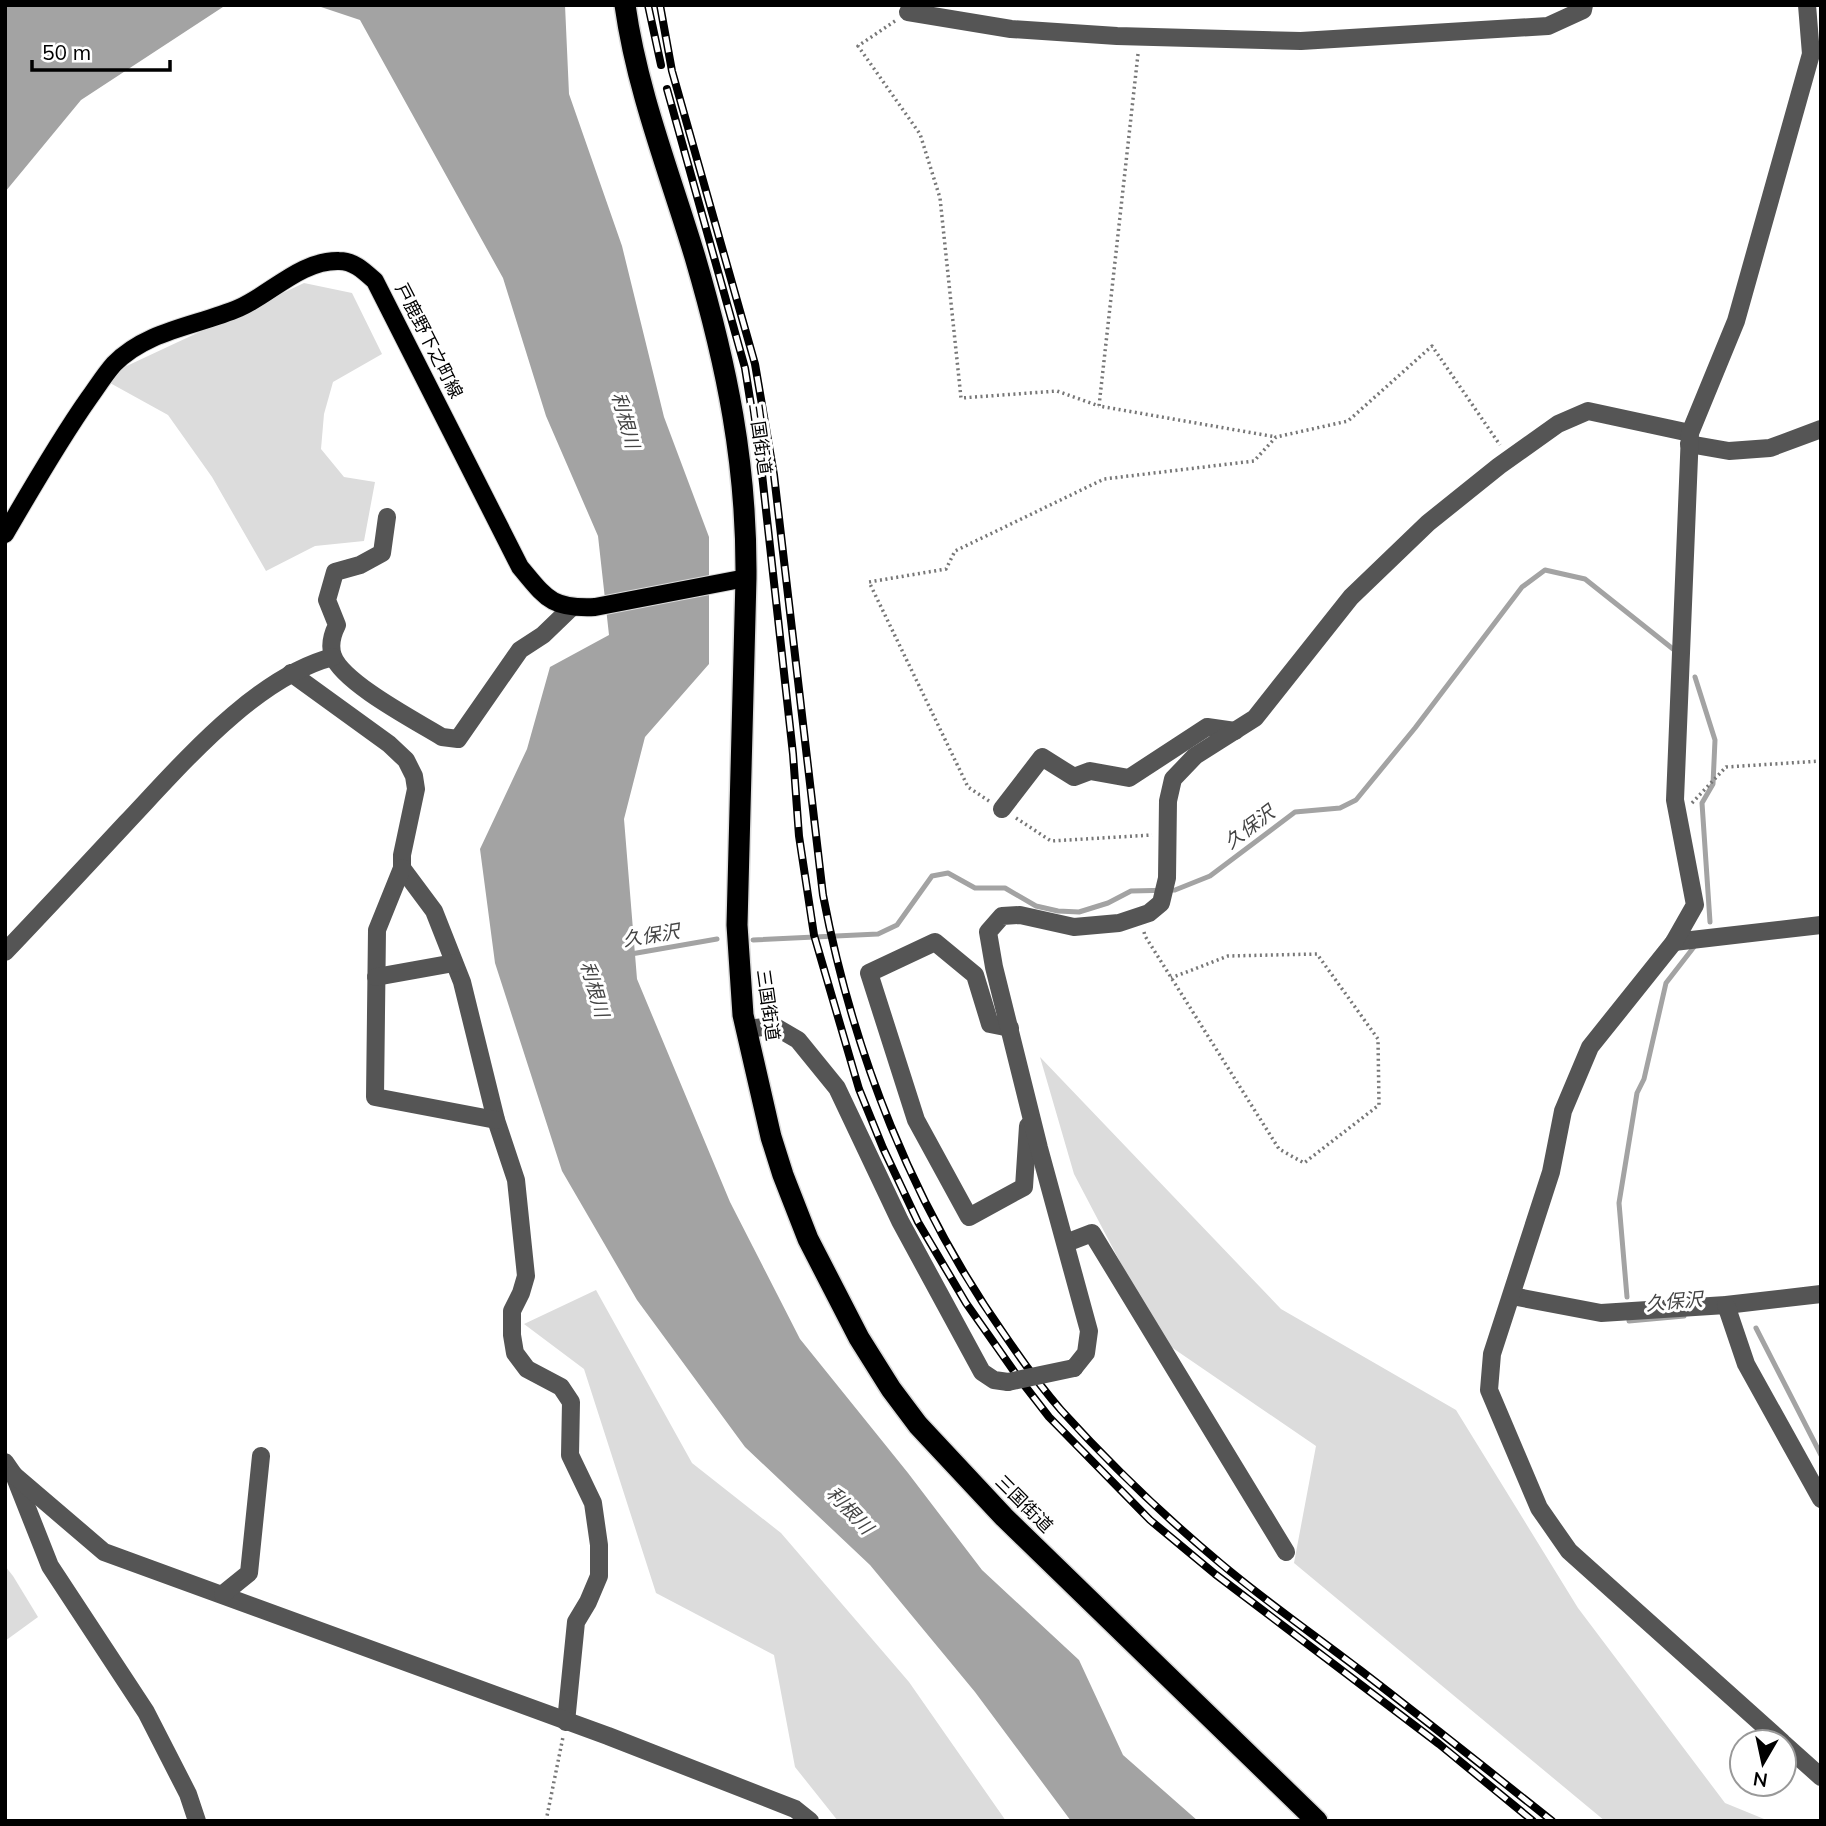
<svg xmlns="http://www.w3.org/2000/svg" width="1826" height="1826" viewBox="0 0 1826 1826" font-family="Mulish,'Noto Sans JP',sans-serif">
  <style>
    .green { fill: #dcdcdc }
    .water { fill: #a3a3a3 }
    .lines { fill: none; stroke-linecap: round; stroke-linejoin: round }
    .stream { stroke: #a3a3a3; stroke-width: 5 }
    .major-casing { stroke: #dbdbdb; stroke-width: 20 }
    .highway-casing { stroke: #dbdbdb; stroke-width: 24 }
    .path { stroke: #777; stroke-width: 3.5; stroke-dasharray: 2 3.5; stroke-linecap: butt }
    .minor { stroke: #555; stroke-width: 18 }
    .major { stroke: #000; stroke-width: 18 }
    .highway { stroke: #000; stroke-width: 21 }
    .rail-casing { stroke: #000; stroke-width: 8 }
    .rail { stroke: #fff; stroke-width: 5; stroke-dasharray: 16; stroke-linecap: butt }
    .minor-bridge { stroke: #555; stroke-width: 18 }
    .labels { text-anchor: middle; stroke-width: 6; stroke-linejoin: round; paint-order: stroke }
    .street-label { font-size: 18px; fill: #000; stroke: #fff }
    .water-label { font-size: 19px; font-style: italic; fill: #444; stroke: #fff }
  </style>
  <rect width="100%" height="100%" fill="#fff"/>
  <!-- green -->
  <g class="green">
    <path d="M304 283 352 293 382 354 333 382 324 414 321 449 344 477 375 482 364 541 315 546 266 571 212 477 168 415 101 378Z"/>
    <path d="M1040 1057 1281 1309 1456 1410 1578 1608 1725 1803 1769 1821H1605L1294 1563 1316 1446 1161 1340 1074 1174Z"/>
    <path d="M596 1290 692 1463 781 1533 909 1682 1006 1821H838L795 1767 774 1655 656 1593 584 1369 524 1324Z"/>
    <path d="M5 1566 13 1576 38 1617 5 1641Z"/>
  </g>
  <!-- water -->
  <g class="water">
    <path d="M5 5H226L81 100 5 192Z"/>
    <path d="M315 5H565L569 94 622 246 664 417 709 537V664L645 737 624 819 637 979 730 1202 800 1339 908 1473 982 1570 1079 1660 1123 1755 1198 1821H1071L975 1692 870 1565 745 1447 637 1300 562 1171 495 963 480 849 527 749 550 667 609 635 598 536 546 416 503 278 360 20Z"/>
  </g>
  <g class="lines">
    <!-- stream -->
    <g class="stream">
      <path d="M1695 677 1715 740 1713 784 1702 803 1710 922"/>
      <path d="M753 940 878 934 897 925 932 876 948 873 975 888H1005L1036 906 1058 911 1079 912 1108 903 1131 891 1175 890 1210 876 1295 812 1340 808 1356 800 1415 728 1522 587 1545 570 1585 579 1673 649"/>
      <path d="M631 954 717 939"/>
      <path d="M1627 1297 1619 1203 1637 1093 1644 1079 1666 983 1697 943"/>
      <path d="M1629 1321 1684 1316"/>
      <path d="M1756 1328 1821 1455"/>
    </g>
    <!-- major casing -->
    <g class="major-casing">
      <path id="major" d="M5 534C32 488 58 442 89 398 97 387 105 374 114 364 147 330 197 326 239 308 271 294 301 260 339 261 354 261 364 271 375 281L520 567C546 598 551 609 595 607L746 578"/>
    </g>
    <!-- highway casing -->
    <g class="highway-casing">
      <path id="highway" d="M625 5C637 91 670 174 695 257 727 366 747 464 746 578L737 925 743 1015 771 1137 783 1175 808 1239 859 1338 891 1389 918 1425 1004 1517 1317 1821"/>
    </g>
    <!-- path -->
    <g class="path">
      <path d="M895 21 858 46 920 134 940 198 961 398 1057 391 1099 406"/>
      <path d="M1138 54 1099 406 1276 437"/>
      <path d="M989 801 968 787 869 582 946 569 955 551 1104 479 1254 461 1276 437 1348 421 1432 346 1500 445"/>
      <path d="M1692 803 1726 767 1821 761"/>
      <path d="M1016 818 1051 841 1152 835"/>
      <path d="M1144 932 1145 936 1279 1149 1304 1163 1379 1105 1378 1039 1317 954 1228 956 1171 978"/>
      <path d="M546 1821 563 1737"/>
    </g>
    <!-- minor -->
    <g class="minor">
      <path d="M908 12 1011 29 1117 36 1301 41 1548 26 1583 10 1584 5"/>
      <path d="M1689 444 1729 451 1770 448 1821 429"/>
      <path d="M387 517 382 553 360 565 335 572 327 600 337 625C332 635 329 645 333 656 343 683 416 721 442 737L458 739 520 650 543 635 571 608"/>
      <path d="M291 673 389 744 406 760 414 776 416 789 402 855V868L434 911 462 982 496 1120 516 1180 526 1276 521 1293 512 1311V1335L515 1353 527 1369 561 1387 571 1402 570 1455 593 1503 599 1545V1576L588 1602 576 1622 566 1722"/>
      <path d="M1002 809 1042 757 1074 777 1090 771 1129 778 1207 727 1235 731"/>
      <path d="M402 868 377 930 375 1097 496 1120"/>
      <path d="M1674 942 1821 925"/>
      <path d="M5 952C46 909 86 866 126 823 181 765 255 677 333 657"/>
      <path d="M376 977 454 963"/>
      <path d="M1010 1028 990 1024 975 975 935 942 869 973 916 1120 969 1217 1024 1187 1028 1126"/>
      <path d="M746 1029 774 1026 798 1040 837 1088 900 1221 982 1372 994 1380 1008 1382"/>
      <path d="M1066 1243 1092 1233 1286 1552"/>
      <path d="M1512 1296 1601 1313 1726 1305 1821 1294"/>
      <path d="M1726 1305 1746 1364 1821 1499"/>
      <path d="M1074 1368 1086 1353 1089 1331 1039 1148 994 967 988 932 1002 916 1020 915 1074 927 1119 923 1149 913 1161 903 1167 878 1168 801 1173 779 1195 756 1255 718 1351 597 1428 523 1499 466 1558 424 1588 411 1690 433"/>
      <path d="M5 1462 14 1475 50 1566 146 1712 188 1794 197 1821"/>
      <path d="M14 1475 104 1552 608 1736 795 1809 810 1821"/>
      <path d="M223 1594 249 1573 261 1456"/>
      <path d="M1782 1742 1569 1551 1539 1508 1489 1390 1492 1354 1551 1172 1563 1111 1590 1047 1674 942 1695 905 1675 800 1690 433 1736 321 1811 54 1807 5"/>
      <path d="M1784 1744 1821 1777"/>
    </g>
    <!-- major -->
    <use href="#major" class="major"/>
    <!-- highway -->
    <use href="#highway" class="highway"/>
    <!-- rail casing -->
    <g class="rail-casing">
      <g id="rail">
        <path d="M648 5 661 65"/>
        <path d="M660 5 672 71 755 364 774 475 823 895C853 1053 913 1206 1006 1337 1023 1362 1041 1387 1061 1410 1110 1464 1164 1516 1219 1562 1264 1600 1313 1634 1360 1670 1424 1719 1488 1770 1552 1821"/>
        <path d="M667 89 745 368 762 474 793 754 799 836 814 935 859 1089 883 1148 918 1222 966 1303 1018 1377 1049 1417 1150 1520 1215 1574 1439 1744 1533 1821"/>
      </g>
    </g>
    <!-- rail -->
    <use href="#rail" class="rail"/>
    <!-- minor-bridge -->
    <path class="minor-bridge" d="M1008 1382 1074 1368"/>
  </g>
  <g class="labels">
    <!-- street labels -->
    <g class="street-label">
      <text transform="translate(429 341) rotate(63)" y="6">戸鹿野下之町線</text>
      <text transform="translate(760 439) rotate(82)" y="6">三国街道</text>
      <text transform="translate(768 1005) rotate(82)" y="6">三国街道</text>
      <text transform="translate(1024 1504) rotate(45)" y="6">三国街道</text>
    </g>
    <!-- water labels -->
    <g class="water-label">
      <text transform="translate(626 420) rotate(75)" y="7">利根川</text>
      <text transform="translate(1249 827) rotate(-37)" y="7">久保沢</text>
      <text transform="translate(651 935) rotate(-9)" y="7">久保沢</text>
      <text transform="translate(595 989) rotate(74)" y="7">利根川</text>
      <text transform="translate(1674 1301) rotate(-5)" y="7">久保沢</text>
      <text transform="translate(850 1510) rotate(46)" y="7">利根川</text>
    </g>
  </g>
  <!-- border -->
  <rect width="1826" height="1826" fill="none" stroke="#000000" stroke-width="14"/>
  <!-- north arrow -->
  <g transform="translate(1763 1763) rotate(189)"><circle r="33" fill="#ffffff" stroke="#999999" stroke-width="2"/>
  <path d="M0-5L12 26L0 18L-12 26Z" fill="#000000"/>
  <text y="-10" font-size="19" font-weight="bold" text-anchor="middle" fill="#000000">N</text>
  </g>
  <!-- scale -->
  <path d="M32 60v10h138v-10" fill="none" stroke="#000000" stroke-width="3.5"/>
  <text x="42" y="60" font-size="21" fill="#000000" stroke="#ffffff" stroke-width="5" paint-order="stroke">50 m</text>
</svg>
